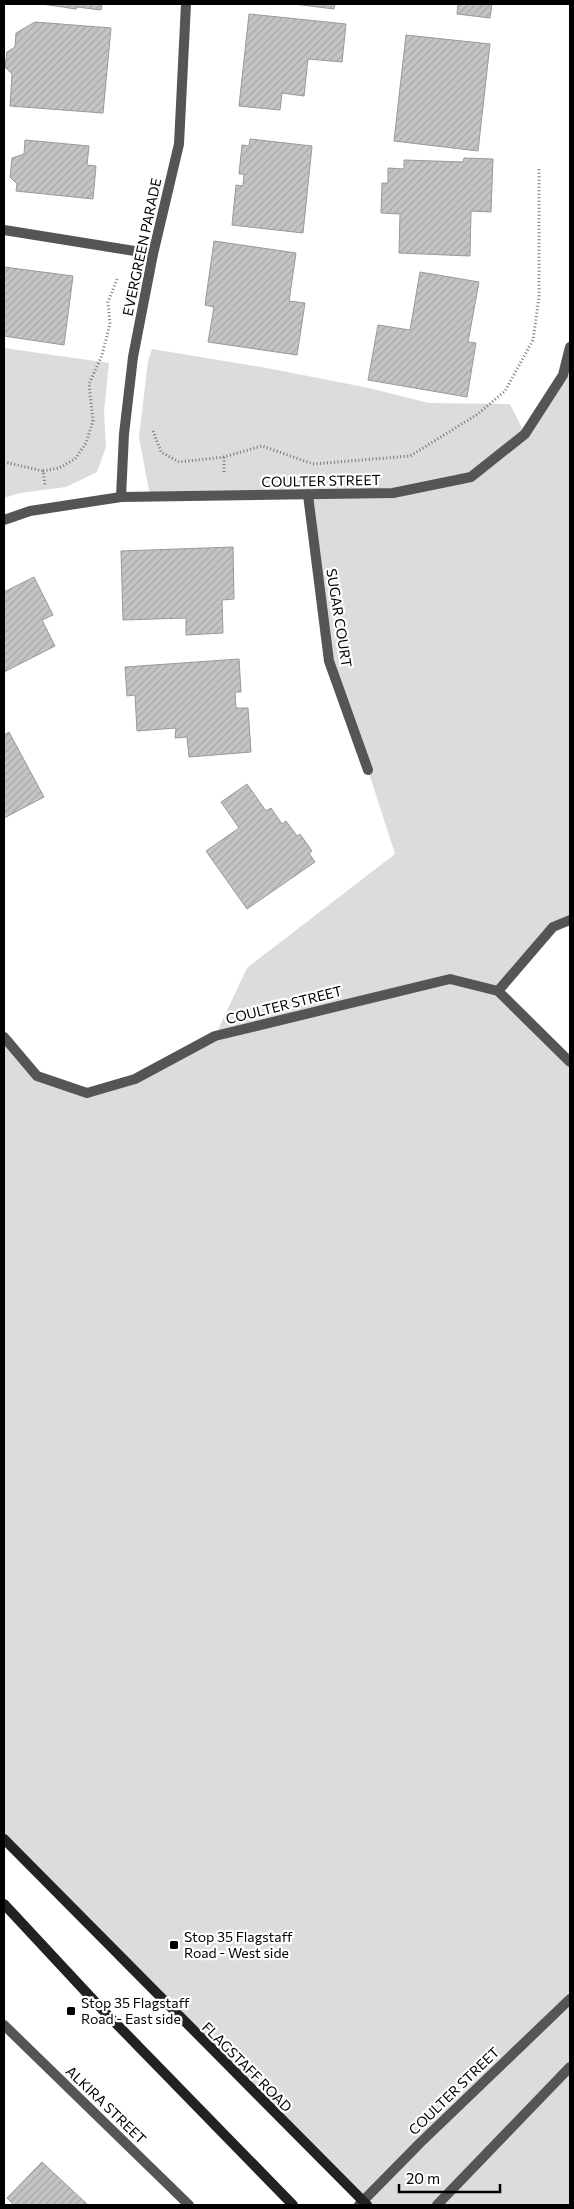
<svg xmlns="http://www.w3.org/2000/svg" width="574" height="2209" viewBox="0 0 574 2209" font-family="Commissioner,sans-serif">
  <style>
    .green { fill: #dcdcdc }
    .building { fill: url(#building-hatch); stroke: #999 }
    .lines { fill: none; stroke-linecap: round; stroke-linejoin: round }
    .path { stroke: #777; stroke-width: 3; stroke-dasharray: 1 2.5; stroke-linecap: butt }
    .street { stroke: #555; stroke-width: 10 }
    .secondary { stroke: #222; stroke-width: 10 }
    .poi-dot { fill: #000; stroke: #fff; stroke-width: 2 }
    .labels { text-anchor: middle; stroke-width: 4.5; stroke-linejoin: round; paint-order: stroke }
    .street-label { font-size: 14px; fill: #000; stroke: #fff }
    .poi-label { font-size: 14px; fill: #000; stroke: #fff; text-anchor: start }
  </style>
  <defs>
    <pattern id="building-hatch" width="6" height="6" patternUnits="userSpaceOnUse" patternTransform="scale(1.25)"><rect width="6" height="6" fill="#c4c4c4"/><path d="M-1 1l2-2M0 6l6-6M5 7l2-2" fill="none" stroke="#a7a7a7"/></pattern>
  </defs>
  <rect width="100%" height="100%" fill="#fff"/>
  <!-- green -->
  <g class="green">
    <path d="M570 347V920L553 927 498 991 570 1062V2205H367L4 1839V1037L37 1076 87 1093 135 1079 215 1036 247 968 395 854 368 770 329 661 308 495 150 496 139 437 148 361 152 349 267 368 369 388 429 403 510 404 525 434 563 375Z"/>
    <path d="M4 348 109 363 104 412 106 447 97 472 66 487 20 493 4 498Z"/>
  </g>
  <!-- building -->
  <g class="building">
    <path d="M42 4H102L101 10 77 7 76 9Z"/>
    <path d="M294 4H335L334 9Z"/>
    <path d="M458 4H492L490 18 457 14Z"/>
    <path d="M249 14 346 24 342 62 308 59 304 96 282 93 280 110 239 106Z"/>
    <path d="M35 22 111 28 103 113 10 106 12 74 5 67 7 52 15 47 16 33Z"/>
    <path d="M406 35 490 44 478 151 394 141Z"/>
    <path d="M250 139 312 146 303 233 232 225 236 185 243 186 244 174H239L242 145 249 146Z"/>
    <path d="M25 140 89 146 87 165 96 166 93 199 16 191 17 184 10 177 12 158 24 154Z"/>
    <path d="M464 158 493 159 491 212 471 211 470 256 399 253 400 214 381 213 382 183H388V168L404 169V160L463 162Z"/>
    <path d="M214 241 296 253 289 301 305 303 297 355 208 342 214 307 205 305Z"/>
    <path d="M4 267 73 276 64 345 4 336Z"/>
    <path d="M420 272 479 282 468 342 476 343 467 397 368 380 378 325 410 330Z"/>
    <path d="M233 547 234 599 222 600 223 633 186 635V618L123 620 121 551Z"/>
    <path d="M34 577 53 615 42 620 55 646 4 672V592Z"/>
    <path d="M239 659 241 692H235L236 708H248L251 752 189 757 187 737 175 738 176 728 137 731 135 695 127 696 125 667Z"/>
    <path d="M9 732 44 797 4 818V735Z"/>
    <path d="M247 784 266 811 271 808 282 824 286 821 297 836 300 834 312 851 309 853 315 862 247 909 206 851 239 828 221 802Z"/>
    <path d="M42 2162 88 2205H14L7 2198Z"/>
  </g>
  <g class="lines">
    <!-- path -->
    <g class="path">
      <path d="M153 431 161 452 179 462 224 457 262 446 313 464 410 456 478 414 505 391 533 340 539 297V168"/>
      <path d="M224 457V474"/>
      <path d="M4 462 43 471 45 485"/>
      <path d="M43 471 59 468 75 459 86 443 93 421 89 384 102 355 110 324 108 302 117 279"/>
    </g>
    <!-- street -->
    <g class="street">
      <path d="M4 230 153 254"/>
      <path d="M308 495 329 661 368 770"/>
      <path d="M121 497 124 434 133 357 153 254 179 144 186 4"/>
      <path d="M4 520 30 511 121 497 393 493 471 477 525 434 563 375 570 347"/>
      <path d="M498 991 553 927 570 920"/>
      <path d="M4 1037 37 1076 87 1093 135 1079 215 1036 450 979 498 991 570 1062"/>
      <path d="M4 2025 189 2205"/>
      <path d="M359 2205 420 2143 570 1999"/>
      <path d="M437 2205 570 2067"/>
    </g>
    <!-- secondary -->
    <g class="secondary">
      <path d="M4 1839 367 2205"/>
      <path d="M4 1904 98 2005 293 2205"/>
    </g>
  </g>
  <!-- markers -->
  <g class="poi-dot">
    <rect x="169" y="1940" width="10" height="10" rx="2.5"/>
    <rect x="66" y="2006" width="10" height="10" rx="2.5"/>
  </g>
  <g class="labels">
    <!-- street labels -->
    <g class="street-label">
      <text transform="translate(142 247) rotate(-78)" y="5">EVERGREEN PARADE</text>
      <text transform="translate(321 481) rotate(-1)" y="5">COULTER STREET</text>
      <text transform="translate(339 618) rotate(81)" y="5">SUGAR COURT</text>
      <text transform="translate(284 1005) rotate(-14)" y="5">COULTER STREET</text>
      <text transform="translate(247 2067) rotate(45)" y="5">FLAGSTAFF ROAD</text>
      <text transform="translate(454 2091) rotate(-44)" y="5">COULTER STREET</text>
      <text transform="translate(106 2105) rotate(44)" y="5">ALKIRA STREET</text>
    </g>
    <!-- poi labels -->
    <g class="poi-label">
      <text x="184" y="1942">Stop 35 Flagstaff<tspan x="184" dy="16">Road - West side</tspan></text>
      <text x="81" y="2008">Stop 35 Flagstaff<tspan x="81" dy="16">Road - East side</tspan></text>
    </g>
  </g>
  <!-- border -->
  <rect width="574" height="2209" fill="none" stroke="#000000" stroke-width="10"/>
  <!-- scale -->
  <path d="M399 2184v8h101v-8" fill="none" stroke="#000000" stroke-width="2.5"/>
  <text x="406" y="2184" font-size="15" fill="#000000" stroke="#ffffff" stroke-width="4" paint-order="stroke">20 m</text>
</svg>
